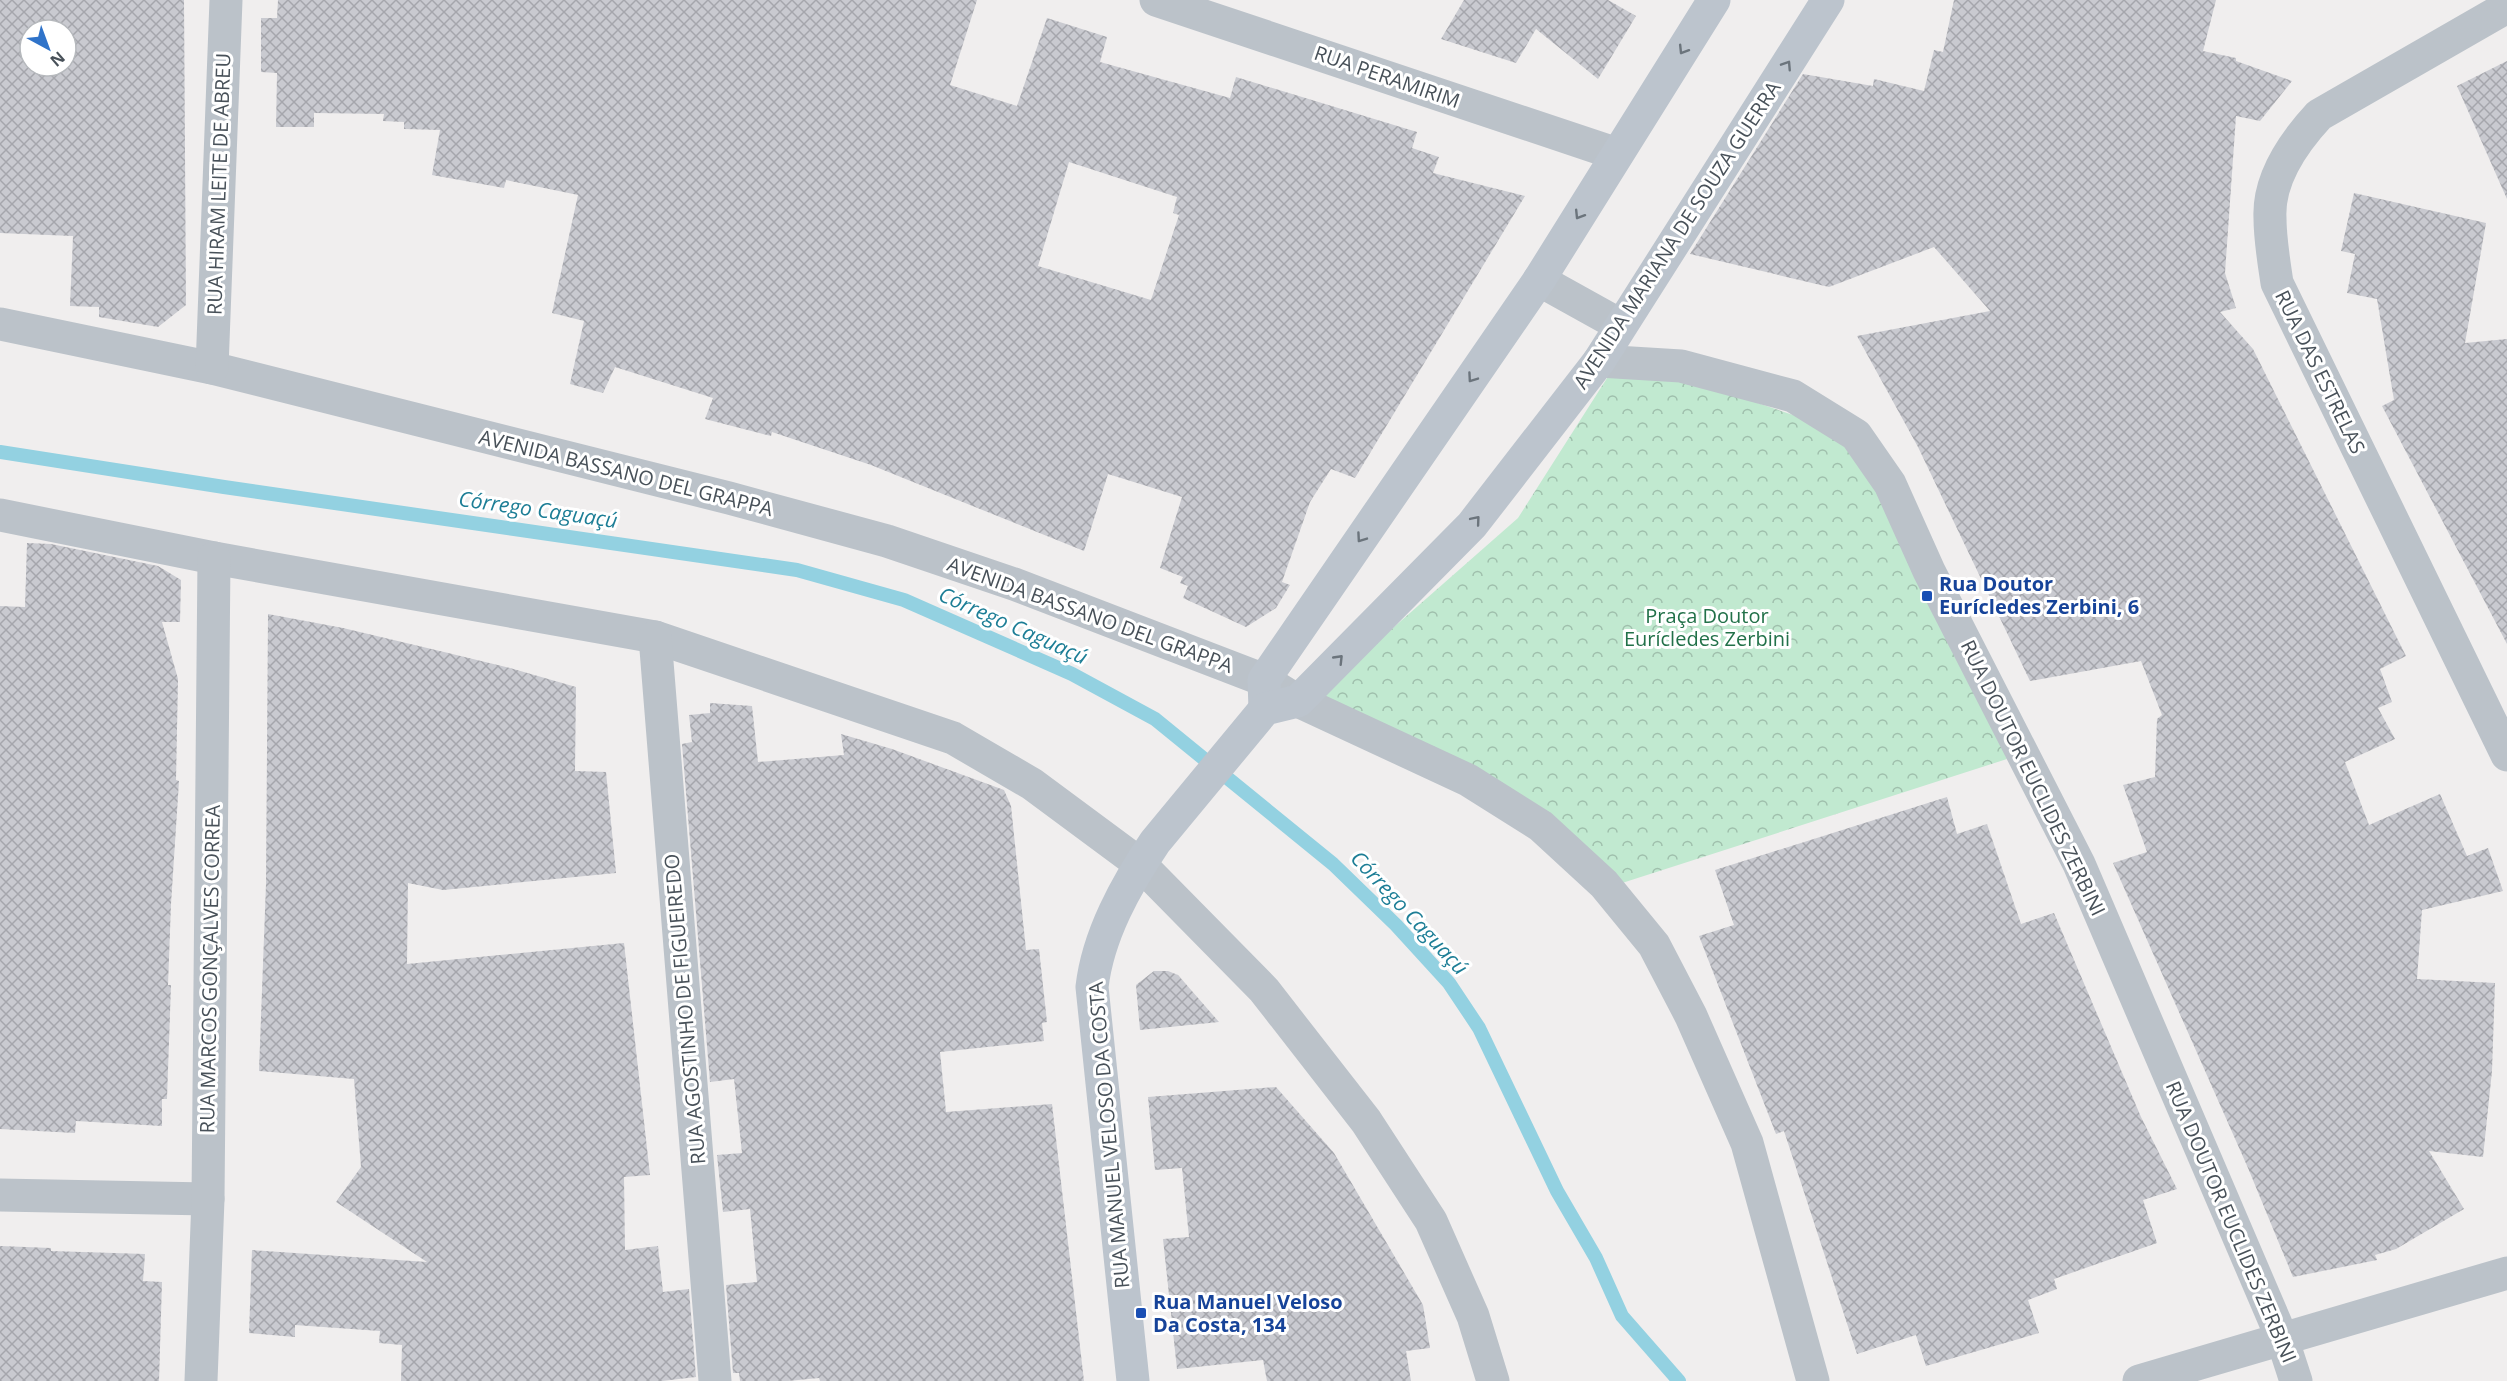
<svg xmlns="http://www.w3.org/2000/svg" width="2507" height="1381" viewBox="0 0 2507 1381" font-family="'Open Sans',sans-serif">
  <style>
    .park { fill: url(#park-crowns) }
    .lines { fill: none; stroke-linecap: round; stroke-linejoin: round }
    .stream { stroke: #93d1e1; stroke-width: 14 }
    .building { fill: url(#building-cross-hatch); fill-rule: evenodd }
    .minor { stroke: #bbc2c9; stroke-width: 33 }
    .tertiary { stroke: #bbc2c9; stroke-width: 33 }
    .secondary { stroke: #bcc4cd; stroke-width: 33 }
    .oneway { stroke: #6b747c }
    .transit-dot { fill: #1a4fb4; stroke: #fff; stroke-width: 2 }
    .labels { text-anchor: middle; stroke-width: 6; stroke-linejoin: round; paint-order: stroke }
    .street-label { font-size: 20px; fill: #485159; stroke: #fff }
    .transit-label { font-size: 20px; font-weight: bold; fill: #164399; stroke: #fff; text-anchor: start }
    .park-label { font-size: 20px; fill: #227149; stroke: #fff }
    .water-label { font-size: 21px; font-style: italic; fill: #1d7e96; stroke: #fff }
  </style>
  <defs>
    <pattern id="park-crowns" width="20" height="18" patternUnits="userSpaceOnUse" patternTransform="scale(1.5)"><rect width="20" height="18" fill="#c1e9d0"/><path d="M2 6a3 3 0 1 1 6 0M12 15a3 3 0 1 1 6 0" fill="none" stroke="#9fbfac"/></pattern>
    <pattern id="building-cross-hatch" width="8" height="8" patternUnits="userSpaceOnUse" patternTransform="scale(1.5)"><rect width="8" height="8" fill="#c9cad0"/><path d="M0 0l8 8M0 8l8-8" fill="none" stroke="#a5a6ac"/></pattern>
  </defs>
  <rect width="100%" height="100%" fill="#f0eeee"/>
  <!-- park -->
  <path class="park" d="M1609 375 1692 381 1829 427 1890 501 2007 759 1619 884 1311 700 1518 518Z"/>
  <g class="lines">
    <!-- stream -->
    <path class="stream" d="M0 452 224 487 797 570 904 600 1072 674 1155 719 1333 864 1396 925 1449 983 1479 1028 1557 1191 1596 1258 1622 1316 1679 1381"/>
  </g>
  <!-- building -->
  <g class="building">
    <path d="M0 0H184L186 305 158 327 99 317V307L70 306 73 236 0 233ZM30 30H66V66H30Z"/>
    <path d="M278 0H977L950 85 1017 106 1047 18 1107 37 1100 62 1230 98 1236 77 1417 132 1412 148 1439 157 1433 173 1525 196 1355 478 1331 469 1310 502 1282 582 1290 585 1276 608 1246 627 1183 598 1188 586 1180 583 1183 577 1160 568 1182 497 1108 474 1084 551 871 465 772 432 771 436 705 419 713 398 615 367 603 393 570 384 584 321 552 313 578 195 506 180 504 188 432 175 440 130 404 129V122L383 121 384 114 314 113V127H276L277 73 261 72V18H277ZM1069 162 1177 197 1173 213 1179 215 1151 300 1038 266Z"/>
    <path d="M1464 0H1608L1636 16 1598 79 1536 29 1516 63 1441 39Z"/>
    <path d="M1954 0H2216L2203 51 2236 58V61L2292 81 2260 121 2236 116 2225 273 2236 308 2220 312 2253 349 2406 656 2380 669 2392 702 2378 708 2395 739 2345 762 2369 825 2440 794 2467 856 2488 848 2503 891 2422 910 2417 979 2495 983 2492 1071 2483 1157 2429 1151 2464 1209 2396 1249 2375 1255 2377 1260 2293 1277 2248 1168 2113 863 2147 852 2123 785 2155 777 2157 719 2162 715 2141 661 2030 681 1918 447 1857 336 1990 311 1934 247 1829 287 1690 254 1803 74 1873 86 1874 79 1924 91 1934 50 1943 52Z"/>
    <path d="M2507 61V199L2457 86Z"/>
    <path d="M2354 193 2486 223 2465 343 2507 339V644L2382 406 2394 400 2377 299 2347 293 2355 254 2341 251Z"/>
    <path d="M27 543 51 544 158 566 181 580 180 622H162L178 679 176 780 179 781 171 904 168 985H171L167 1099H162V1126L76 1121 75 1133 0 1129V606L25 607Z"/>
    <path d="M268 614 343 628 444 652 510 668 576 687 575 771 606 772 616 873 443 890 408 883 407 964 624 943 650 1175 624 1177 625 1250 658 1246 663 1292 689 1289 696 1377 662 1381H401L402 1345 379 1343 380 1331 295 1325V1337L249 1333 252 1250 427 1262 336 1202 361 1167 354 1079 259 1071 266 884Z"/>
    <path d="M710 703 752 706 758 762 844 755 841 734 892 749 1004 790 1011 806 1026 950 1039 949 1047 1022 1042 1023 1044 1041 940 1052 946 1112 1052 1104 1084 1381H820L819 1378 788 1381H740L739 1373H733L726 1285 757 1282 750 1209 723 1212 717 1155 742 1153 734 1079 710 1082 682 744 692 742 689 715 710 713Z"/>
    <path d="M1947 797 1957 834 1987 824 2021 924 2054 913 2141 1117 2177 1189 2143 1200 2157 1243 2054 1279 2057 1289 2028 1300 2039 1333 1926 1366 1916 1335 1857 1354 1784 1131 1776 1134 1699 936 1734 925 1715 870Z"/>
    <path d="M1154 971H1168L1178 975 1219 1022 1140 1030 1136 985Z"/>
    <path d="M1276 1087 1334 1153 1423 1305 1430 1348 1406 1351 1411 1381H1267L1263 1360 1177 1369 1163 1239 1189 1237 1182 1168 1155 1170 1148 1097Z"/>
    <path d="M0 1246 51 1248V1251L145 1254 143 1281 162 1282 159 1381H0Z"/>
  </g>
  <g class="lines">
    <!-- minor -->
    <g class="minor">
      <path d="M1156 0 1617 154"/>
      <path d="M2507 7 2319 115C2294 142 2268 179 2270 218 2270 240 2274 262 2277 283L2507 755"/>
      <path d="M0 324 212 368 729 498 887 541 1014 584 1264 680 1298 701 1468 780 1541 826 1604 884 1654 945 1691 1016 1747 1143 1813 1381"/>
      <path d="M1599 361 1681 366 1793 396 1856 435 1890 484 1929 571 2079 864 2282 1338 2296 1381"/>
      <path d="M212 368 226 0"/>
      <path d="M0 515 214 558 655 637 953 738 1032 784 1140 864 1264 990 1366 1121 1431 1221 1473 1316 1493 1381"/>
      <path d="M655 637 715 1381"/>
      <path d="M0 1195 208 1199"/>
      <path d="M201 1381 208 1199 214 558"/>
      <path d="M2139 1381 2507 1273"/>
    </g>
    <!-- tertiary -->
    <path class="tertiary" d="M1539 280 1620 325"/>
    <!-- secondary -->
    <g class="secondary">
      <path d="M1265 709 1264 680 1539 280 1714 0"/>
      <path d="M1133 1381 1092 987C1098 935 1126 885 1155 842L1265 709 1298 701 1472 525 1599 361 1828 0"/>
    </g>
  </g>
  <!-- one-way arrows -->
  <defs><path id="oneway-chevron" d="M-2-3.5L2.5 0L-2 3.5" fill="none" stroke-width="1.6" stroke-linecap="round" stroke-linejoin="round" transform="scale(1.5)"/></defs>
  <g class="oneway">
    <use href="#oneway-chevron" transform="translate(1683 50) rotate(122)"/>
    <use href="#oneway-chevron" transform="translate(1787 65) rotate(-57)"/>
    <use href="#oneway-chevron" transform="translate(1579 215) rotate(122)"/>
    <use href="#oneway-chevron" transform="translate(1472 378) rotate(125)"/>
    <use href="#oneway-chevron" transform="translate(1476 520) rotate(-50)"/>
    <use href="#oneway-chevron" transform="translate(1361 538) rotate(125)"/>
    <use href="#oneway-chevron" transform="translate(1339 659) rotate(-46)"/>
  </g>
  <!-- markers -->
  <g class="transit-dot">
    <rect x="1921" y="590" width="12" height="12" rx="3"/>
    <rect x="1135" y="1307" width="12" height="12" rx="3"/>
  </g>
  <g class="labels">
    <!-- street labels -->
    <g class="street-label">
      <text transform="translate(1387 77) rotate(19)" y="7">RUA PERAMIRIM</text>
      <text transform="translate(219 184) rotate(-88)" y="7">RUA HIRAM LEITE DE ABREU</text>
      <text transform="translate(1677 235) rotate(-57)" y="7">AVENIDA MARIANA DE SOUZA GUERRA</text>
      <text transform="translate(2320 372) rotate(64)" y="7">RUA DAS ESTRELAS</text>
      <text transform="translate(626 473) rotate(14)" y="7">AVENIDA BASSANO DEL GRAPPA</text>
      <text transform="translate(1090 615) rotate(20)" y="7">AVENIDA BASSANO DEL GRAPPA</text>
      <text transform="translate(2033 778) rotate(64)" y="7">RUA DOUTOR EUCLIDES ZERBINI</text>
      <text transform="translate(210 969) rotate(-89)" y="7">RUA MARCOS GONÇALVES CORREA</text>
      <text transform="translate(685 1009) rotate(-95)" y="7">RUA AGOSTINHO DE FIGUEIREDO</text>
      <text transform="translate(1109 1135) rotate(-95)" y="7">RUA MANUEL VELOSO DA COSTA</text>
      <text transform="translate(2231 1222) rotate(67)" y="7">RUA DOUTOR EUCLIDES ZERBINI</text>
    </g>
    <!-- transit labels -->
    <g class="transit-label">
      <text x="1939" y="591">Rua Doutor<tspan x="1939" dy="23">Eurícledes Zerbini, 6</tspan></text>
      <text x="1153" y="1309">Rua Manuel Veloso<tspan x="1153" dy="23">Da Costa, 134</tspan></text>
    </g>
    <!-- park labels -->
    <g class="park-label">
      <text x="1707" y="623">Praça Doutor<tspan x="1707" dy="23">Eurícledes Zerbini</tspan></text>
    </g>
    <!-- water labels -->
    <g class="water-label">
      <text transform="translate(538 510) rotate(8)" y="7">Córrego Caguaçú</text>
      <text transform="translate(1013 626) rotate(24)" y="7">Córrego Caguaçú</text>
      <text transform="translate(1409 913) rotate(47)" y="7">Córrego Caguaçú</text>
    </g>
  </g>
  <!-- north arrow -->
  <g transform="translate(48 48) rotate(139)"><circle r="28" fill="#ffffff" stroke="#b6b9bd" stroke-width="1.5"/>
  <path d="M0-4.5L10 22L0 15L-10 22Z" fill="#2f73c9"/>
  <text y="-9" font-size="16" font-weight="bold" text-anchor="middle" fill="#485159">N</text>
  </g>
</svg>
